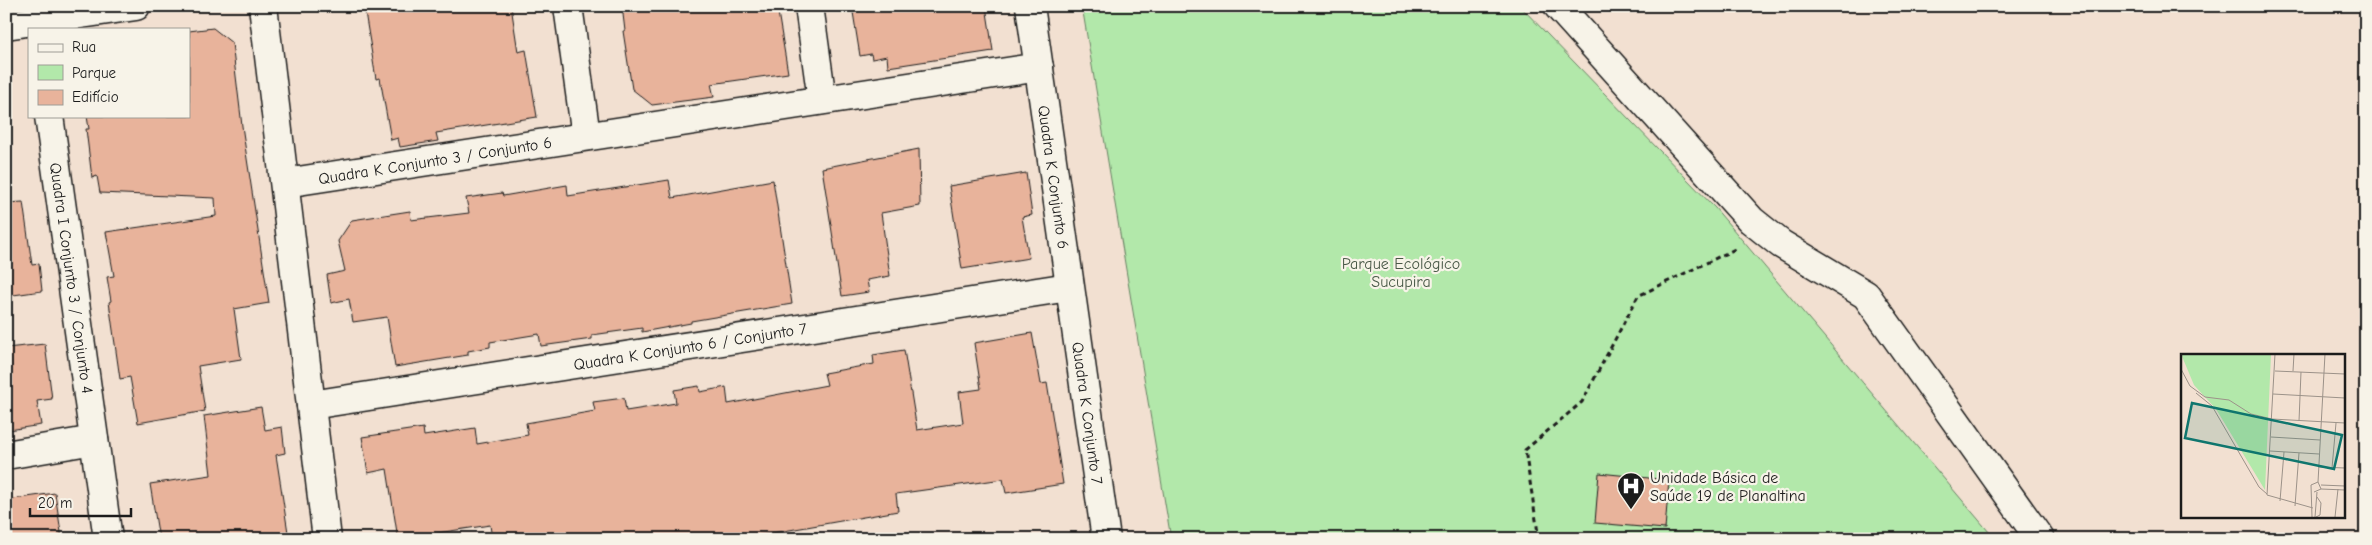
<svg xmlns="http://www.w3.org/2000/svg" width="2372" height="545" viewBox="0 0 2372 545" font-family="'Comic Neue',sans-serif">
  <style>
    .green { fill: #b2e8aa; stroke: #678263 }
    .building { fill: #e8b39b; stroke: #1c1c1c }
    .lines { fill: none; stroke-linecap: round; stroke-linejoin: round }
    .minor-casing { stroke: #1c1c1c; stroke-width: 31 }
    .path { stroke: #1c1c1c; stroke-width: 3; stroke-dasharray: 5 4; stroke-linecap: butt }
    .minor { stroke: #f7f3e8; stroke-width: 28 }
    .labels { text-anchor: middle; stroke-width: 4.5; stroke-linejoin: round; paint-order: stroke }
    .street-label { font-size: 16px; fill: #1c1c1c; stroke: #f7f3e8 }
    .park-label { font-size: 16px; fill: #495947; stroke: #f7f3e8 }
    .poi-label { font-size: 16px; fill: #1c1c1c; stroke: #f7f3e8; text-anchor: start }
    .inset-road { fill: none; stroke: #9c9289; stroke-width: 1 }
    .view { fill: #0f766e; fill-opacity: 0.15; stroke: #0f766e; stroke-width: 2.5 }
    .inset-edge { fill: none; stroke: #1c1c1c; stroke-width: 2.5 }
  </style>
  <rect width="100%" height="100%" fill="#f2e0d1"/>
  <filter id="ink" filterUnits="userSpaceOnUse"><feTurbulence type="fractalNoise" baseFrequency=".02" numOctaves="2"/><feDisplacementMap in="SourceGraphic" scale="10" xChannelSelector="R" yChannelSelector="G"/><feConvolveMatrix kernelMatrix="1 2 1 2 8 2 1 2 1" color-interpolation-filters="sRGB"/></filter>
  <g filter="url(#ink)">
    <!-- green -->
    <path class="green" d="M1082 6H1520L1715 208 1995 539H1171Z"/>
    <!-- building -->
    <g class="building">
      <path d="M364 6H511L518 52 526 50 537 117 436 133 438 141 400 147 398 138 391 140 380 78 376 79Z"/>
      <path d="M622 6H777L788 73 711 84 714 97 652 105 632 89 623 31H625Z"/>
      <path d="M852 6H986L993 51 888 67 887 56 872 59 871 54 860 56Z"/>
      <path d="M213 28 232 43 242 126 269 303 234 309 241 359 198 366 205 411 138 423 130 377 120 379 109 302 111 301 107 277 114 276 106 232 216 216 215 198 100 193 97 176 92 178 86 129H89L87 116H189V31Z"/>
      <path d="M919 149 920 206 881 213 890 276 867 280 869 292 842 296 822 168Z"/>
      <path d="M1026 173 1032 215 1022 217 1029 258 962 269 949 186Z"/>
      <path d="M669 180 672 198 773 180 792 304 691 321V323L642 332V328L592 335V339L541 346 539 334 490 342V347L468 351V355L395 367 387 317 353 322 349 299 331 303 327 275 345 271 338 241 352 220 410 211 411 220 469 213 466 198 502 193 503 196 567 185 568 196Z"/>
      <path d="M23 202 32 265 39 264 42 291 6 296V203Z"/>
      <path d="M1032 333 1041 384 1047 383 1063 484 1006 493 1003 479 896 494 898 511 738 539H492L490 525 398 539 387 469 368 473 362 437 423 428 424 436 475 428 477 444 528 435 526 423 595 411 593 402 624 398 626 411 676 403 674 390 699 386 700 392 726 387 728 404 827 385 824 373 874 364 873 355 904 350 917 430 963 423 959 392 981 389 974 343Z"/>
      <path d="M45 344 52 399 37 401 41 425 9 430V424H6V348Z"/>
      <path d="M261 407 265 430 282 427 285 453 276 455 289 539H159L150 484 211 475 204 416Z"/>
      <path d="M1599 473 1669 480 1665 529 1595 523Z"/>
      <path d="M55 493 62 539H6V500Z"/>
    </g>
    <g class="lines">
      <!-- minor casing -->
      <g class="minor-casing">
        <g id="minor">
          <path d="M263 6 327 539"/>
          <path d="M568 6 586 136"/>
          <path d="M809 6 822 100"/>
          <path d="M1030 6 1106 539"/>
          <path d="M1558 6 1751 220 1781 244 1866 295 2040 539"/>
          <path d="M6 25 136 6"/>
          <path d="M49 116 108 539"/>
          <path d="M285 183 1039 67"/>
          <path d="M311 405 1069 287"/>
          <path d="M6 455 94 440"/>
        </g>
      </g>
      <!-- path -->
      <path class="path" d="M1539 539 1525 450 1582 402 1638 296 1737 248"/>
      <!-- minor -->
      <use href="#minor" class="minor"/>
    </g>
  </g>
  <!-- icons -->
  <defs>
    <g id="hospital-pin" transform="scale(1.4375)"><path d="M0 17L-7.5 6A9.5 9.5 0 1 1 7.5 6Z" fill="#1c1c1c" stroke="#f7f3e8"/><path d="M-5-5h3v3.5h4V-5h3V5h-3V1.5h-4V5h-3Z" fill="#fff"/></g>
  </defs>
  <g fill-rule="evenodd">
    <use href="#hospital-pin" x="1631" y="486"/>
  </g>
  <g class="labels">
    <!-- street labels -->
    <g class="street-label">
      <text transform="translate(435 160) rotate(-9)" y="6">Quadra K Conjunto 3 / Conjunto 6</text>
      <text transform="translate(1054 177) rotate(82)" y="6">Quadra K Conjunto 6</text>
      <text transform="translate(72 278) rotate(82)" y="6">Quadra I Conjunto 3 / Conjunto 4</text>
      <text transform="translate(690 346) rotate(-9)" y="6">Quadra K Conjunto 6 / Conjunto 7</text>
      <text transform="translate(1088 413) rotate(82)" y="6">Quadra K Conjunto 7</text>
    </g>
    <!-- park labels -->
    <g class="park-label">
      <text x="1401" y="269">Parque Ecológico<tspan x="1401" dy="18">Sucupira</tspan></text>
    </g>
    <!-- poi labels -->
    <g class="poi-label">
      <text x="1650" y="483">Unidade Básica de<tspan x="1650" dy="18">Saúde 19 de Planaltina</tspan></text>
    </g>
  </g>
  <!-- overview -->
  <g transform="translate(2181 354)">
    <rect width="164" height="164" fill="#f2e0d1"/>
    <path d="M0 0H90L84 136 35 55 13 31Z" fill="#b2e8aa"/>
    <path class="inset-road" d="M94 0 86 141 132 154M0 15 9 32M94 17 164 20M112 17 113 0M9 32 24 43 48 46 70 60 91 65 164 69M15 39 31 52 78 133 86 140M92 40 164 44M118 67 120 18M90 83 139 86M89 97 138 100M137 113 164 114M151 114 155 69M137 128 144 0M140 131 164 132M140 135 164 136M99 147 103 98M114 152 118 99M131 163 130 131 137 128 140 135 133 138M134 163 136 138M135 163 139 161 140 149 136 143M154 163 157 135"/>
    <path class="view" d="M11 49 161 81 153 115 4 84Z"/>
    <rect width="164" height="164" class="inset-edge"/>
  </g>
  <!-- margin -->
  <rect width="2372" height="545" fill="none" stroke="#f7f3e8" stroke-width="25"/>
  <rect x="12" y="12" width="2347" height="520" fill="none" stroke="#1c1c1c" stroke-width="2" filter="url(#ink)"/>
  <!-- legend -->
  <rect x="28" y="28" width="162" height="90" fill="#f7f3e8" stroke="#9f9d96"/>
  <rect x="38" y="44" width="25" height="8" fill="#f7f3e8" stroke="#9f9d96"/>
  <text x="72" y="52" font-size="15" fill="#1c1c1c">Rua</text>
  <rect x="38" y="65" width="25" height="15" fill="#b2e8aa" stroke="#9f9d96"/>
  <text x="72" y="78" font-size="15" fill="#1c1c1c">Parque</text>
  <rect x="38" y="90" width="25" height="15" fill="#e8b39b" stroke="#9f9d96"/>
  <text x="72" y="102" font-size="15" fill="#1c1c1c">Edifício</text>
  <!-- scale -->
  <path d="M30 508v8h101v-8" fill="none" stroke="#1c1c1c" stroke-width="2.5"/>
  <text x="38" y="508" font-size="15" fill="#1c1c1c" stroke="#f7f3e8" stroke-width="4" paint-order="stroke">20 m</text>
</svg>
